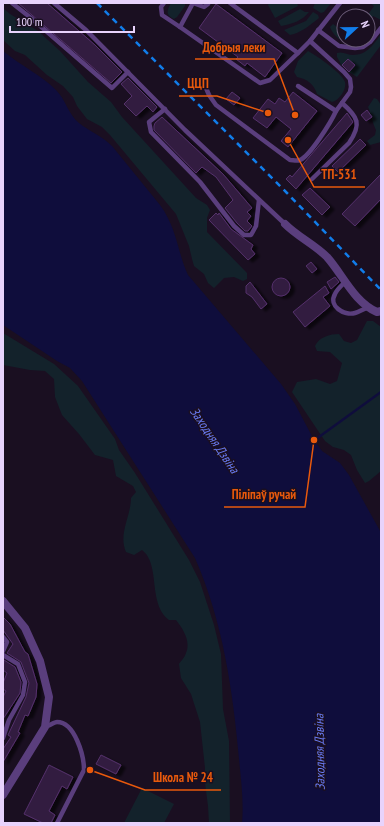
<svg xmlns="http://www.w3.org/2000/svg" width="384" height="826" viewBox="0 0 384 826" font-family="'PT Sans Narrow',sans-serif">
  <style>
    .green { fill: #13222b }
    .water { fill: #0f0d3c }
    .lines { fill: none; stroke-linecap: round; stroke-linejoin: round }
    .stream { stroke: #0f0d3c; stroke-width: 2.5 }
    .building { fill: #331d41; stroke: #54306b; filter: url(#shadow) }
    .service { stroke: #5a3e7d; stroke-width: 4.5 }
    .minor { stroke: #5a3e7d; stroke-width: 8 }
    .rail { stroke: #117dea; stroke-width: 2.5; stroke-dasharray: 6 5; stroke-linecap: butt }
    .labels { text-anchor: middle; stroke-width: 3; stroke-linejoin: round; paint-order: stroke }
    .water-label { font-size: 13px; font-style: italic; fill: #697bf4; stroke: #1a0f21 }
    .leader { fill: none; stroke: #e8590c; stroke-width: 1.5 }
    .callout-dot { fill: #e8590c; stroke: #1a0f21; stroke-width: 1.5 }
    .callout-label { font-size: 13px; text-anchor: middle; font-weight: bold; fill: #e8590c; stroke: #1a0f21; stroke-width: 3; stroke-linejoin: round; paint-order: stroke }
  </style>
  <defs>
    <filter id="shadow"><feDropShadow dx="4.5" dy="2.5" stdDeviation="1" flood-color="#0009"/></filter>
  </defs>
  <rect width="100%" height="100%" fill="#1a0f21"/>
  <!-- green -->
  <g class="green">
    <path d="M171 3H185V6L177 17 174 19C165 15 167 10 171 3Z"/>
    <path d="M269 3H297L298 6 275 18 268 5Z"/>
    <path d="M315 3H331L324 12 321 13 313 8Z"/>
    <path d="M370 3H381V20L373 16 368 23V16H367L374 6Z"/>
    <path d="M3 8 10 14 38 31 60 51 88 82 111 102 122 117 196 198 207 205 210 210 207 218V232L247 273V279L243 281 234 277 224 278 214 288 208 283 204 274 194 266 192 259 189 246 176 214 110 135 102 127 87 119 77 106 73 97 63 86 47 75 25 55 15 51 3 40Z"/>
    <path d="M300 9 305 12H309C302 21 292 24 281 26L278 21Z"/>
    <path d="M313 12 318 15 319 18C310 25 301 33 290 35L284 30 306 21Z"/>
    <path d="M333 24 344 32V40H363C350 48 335 40 330 27Z"/>
    <path d="M381 34V45L357 77 349 72 355 65 348 59 342 66 337 57V53C343 51 347 55 353 55 367 55 374 44 381 34Z"/>
    <path d="M308 51C316 55 343 74 345 82 346 86 344 91 342 94 339 98 336 101 332 102L317 94C314 84 307 79 297 77L294 72 298 61Z"/>
    <path d="M374 98 377 99 381 105V142L370 145 367 141 375 135 376 130C372 123 372 115 368 107Z"/>
    <path d="M367 321H373L381 327V471L369 481 365 483 357 470 351 455 344 450 333 447 325 441 292 392 297 382 316 379 330 384 337 381 342 363 330 352 317 351 315 346C319 337 330 334 339 334L344 341 351 343 357 340Z"/>
    <path d="M3 333 54 364 78 386 115 439 119 450 135 473 189 560 200 582 214 625 221 654 223 709 229 741 230 823H209L208 806 205 783V768L200 722 191 694 181 678 179 664C181 661 185 657 186 653 191 641 183 629 176 620H169C150 606 158 574 148 557 147 554 144 552 142 550L134 555 126 552C118 534 131 516 131 498L136 492 133 486 116 476 113 460 95 455 79 434 62 415 55 397 54 379 45 371 30 370 3 365Z"/>
    <path d="M142 788 174 804 164 823H124Z"/>
  </g>
  <!-- water -->
  <path class="water" d="M3 51C20 65 41 75 56 90 66 100 68 114 79 123 89 131 102 136 112 146L160 205C177 228 177 251 188 275L281 384 295 404 314 440 322 451 340 463 349 475 379 529 381 533V823H242C244 802 241 780 239 759 233 691 223 622 195 558L82 381 70 368 57 361 3 325Z"/>
  <g class="lines">
    <!-- stream -->
    <path class="stream" d="M312 442 381 392"/>
  </g>
  <!-- building -->
  <g class="building">
    <path d="M18 3H47L95 45 122 72 111 83Z"/>
    <path d="M216 4 282 53 265 77 247 63 245 66 236 59 238 57 199 28Z"/>
    <path d="M348 59 355 65 349 72 342 65Z"/>
    <path d="M128 78 157 107 153 112 147 106 136 116 124 104 132 96 121 84Z"/>
    <path d="M232 92 240 98 234 105 226 99Z"/>
    <path d="M293 92 317 111 288 147 281 141 291 129 276 117 267 128 253 118 268 99 275 104 279 98 285 102Z"/>
    <path d="M367 110 372 117 366 121 361 115Z"/>
    <path d="M347 113 353 122 296 189 286 179 290 175 292 177Z"/>
    <path d="M162 117 223 174 252 208 247 212 251 216 247 221 252 226 248 231H245L237 223 225 208 233 200 216 177 202 167 196 173 154 130V126L155 123Z"/>
    <path d="M360 139 366 145 338 172 332 166Z"/>
    <path d="M381 174V199L355 226 342 214Z"/>
    <path d="M310 188 330 207 322 215 302 195Z"/>
    <path d="M216 213 218 215 219 213 231 229 253 245 251 249 255 254 248 260 209 220Z"/>
    <path d="M311 262 317 269 312 273 306 266Z"/>
    <path d="M335 277 339 282 331 289 327 282Z"/>
    <circle cx="281" cy="287" r="9"/>
    <path d="M250 282 267 304 261 309 252 297 246 293V286Z"/>
    <path d="M325 286 329 293 323 297 330 306 305 327 293 312Z"/>
    <path d="M3 617 10 624 25 652 28 654 37 684 36 697 28 716 25 715 18 732 20 733 3 762V749L11 737 8 735 26 697 29 683 21 662 7 653 13 644 3 630Z"/>
    <path d="M4 660 15 667 21 682 20 693 3 719V697L6 691 3 689V683L7 673 3 670Z"/>
    <path d="M101 755 121 765 116 774 96 764Z"/>
    <path d="M49 765 73 777 67 789 62 786 49 811 55 815 51 823H43L24 814Z"/>
  </g>
  <g class="lines">
    <!-- service -->
    <g class="service">
      <path d="M12 3 31 18 112 88 128 72"/>
      <path d="M54 3 86 30 185 130 285 224"/>
      <path d="M164 3 161 7 162 15 180 27 193 3 204 7 208 4"/>
      <path d="M230 3 298 53"/>
      <path d="M180 27 260 83 270 80 298 53 310 41 340 3"/>
      <path d="M318 30 339 46 355 48 363 47 370 42 381 28"/>
      <path d="M298 86 336 111 350 92 351 87 350 79 344 72 310 41"/>
      <path d="M206 88 209 95 216 105 290 160C293 160 297 161 300 160 310 156 331 122 336 111"/>
      <path d="M165 109 149 122 151 132 200 182 234 226 244 235H251L256 226 259 200"/>
      <path d="M312 179 349 143C362 124 358 117 342 103"/>
      <path d="M345 282C342 285 337 289 335 294 328 306 344 316 355 313 359 312 363 309 367 308"/>
      <path d="M3 637 7 642 3 651"/>
      <path d="M3 655 18 664 25 682 23 695 9 720 3 738"/>
      <path d="M45 727C49 726 54 722 57 722 75 722 84 756 84 770L57 823"/>
    </g>
    <!-- minor -->
    <g class="minor">
      <path d="M285 224C298 237 314 244 327 257 343 275 354 302 377 312L381 311"/>
      <path d="M3 601 25 628 40 661 49 697 45 727 3 795"/>
    </g>
    <!-- rail -->
    <path class="rail" d="M97 3 287 193 381 290"/>
  </g>
  <g class="labels">
    <!-- water labels -->
    <g class="water-label">
      <text transform="translate(215 440) rotate(56)" y="5">Заходняя Дзвіна</text>
      <text transform="translate(319 752) rotate(-91)" y="5">Заходняя Дзвіна</text>
    </g>
  </g>
  <!-- callouts -->
  <path class="leader" d="M295 115L274 59H195M268 113L217 96H179M288 140L314 187H365M314 440L305 507H224M90 770L145 790H221"/>
  <g class="callout-dot">
    <circle cx="295" cy="115" r="4"/>
    <circle cx="268" cy="113" r="4"/>
    <circle cx="288" cy="140" r="4"/>
    <circle cx="314" cy="440" r="4"/>
    <circle cx="90" cy="770" r="4"/>
  </g>
  <g class="callout-label">
    <text x="234" y="52">Добрыя леки</text>
    <text x="198" y="88">ЦЦП</text>
    <text x="339" y="179">ТП-531</text>
    <text x="264" y="499">Піліпаў ручай</text>
    <text x="183" y="782">Школа № 24</text>
  </g>
  <!-- border -->
  <rect width="384" height="826" fill="none" stroke="#e8d3fc" stroke-width="8"/>
  <!-- north arrow -->
  <g transform="translate(356 28) rotate(68)"><circle r="19" fill="#1a0f21" stroke="#6c5d79"/>
  <path d="M0-3L7 15L0 10L-7 15Z" fill="#117dea"/>
  <text y="-6" font-size="11" font-weight="bold" text-anchor="middle" fill="#e8d3fc">N</text>
  </g>
  <!-- scale -->
  <path d="M10 26v6h124v-6" fill="none" stroke="#e8d3fc" stroke-width="2"/>
  <text x="16" y="26" font-size="12" fill="#e8d3fc" stroke="#1a0f21" stroke-width="3" paint-order="stroke">100 m</text>
</svg>
